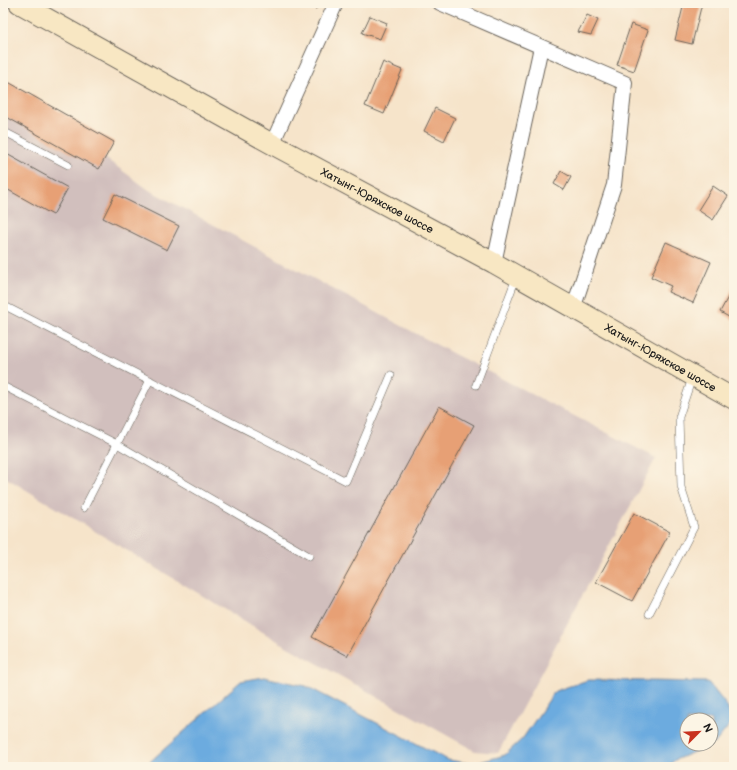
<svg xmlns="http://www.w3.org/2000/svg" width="737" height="770" viewBox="0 0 737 770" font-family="'Balsamiq Sans',sans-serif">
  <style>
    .industrial { fill: #d1bfbd }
    .water { fill: #6cabdf; stroke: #44647e; fill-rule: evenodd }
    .building { fill: #e7a074 }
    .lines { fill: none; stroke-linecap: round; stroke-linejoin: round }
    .service-casing { stroke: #686259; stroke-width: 8 }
    .minor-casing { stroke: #686259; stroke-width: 16 }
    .secondary-casing { stroke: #686259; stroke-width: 22 }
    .service { stroke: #fff; stroke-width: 7 }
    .minor { stroke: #fff; stroke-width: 14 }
    .secondary { stroke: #f8e7c3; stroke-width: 20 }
    .labels { text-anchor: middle; stroke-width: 4; stroke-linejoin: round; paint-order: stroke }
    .street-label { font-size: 11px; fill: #1c1c1c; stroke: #fcf5e5 }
  </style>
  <rect width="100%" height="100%" fill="#fcf5e5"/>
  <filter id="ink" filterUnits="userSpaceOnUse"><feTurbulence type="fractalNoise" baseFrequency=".025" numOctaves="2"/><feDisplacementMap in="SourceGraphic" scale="8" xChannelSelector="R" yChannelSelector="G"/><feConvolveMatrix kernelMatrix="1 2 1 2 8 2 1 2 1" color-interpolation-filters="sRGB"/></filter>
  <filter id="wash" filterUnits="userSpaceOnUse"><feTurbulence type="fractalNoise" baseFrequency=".012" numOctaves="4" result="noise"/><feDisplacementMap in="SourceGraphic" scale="16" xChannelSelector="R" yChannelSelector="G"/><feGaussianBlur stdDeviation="0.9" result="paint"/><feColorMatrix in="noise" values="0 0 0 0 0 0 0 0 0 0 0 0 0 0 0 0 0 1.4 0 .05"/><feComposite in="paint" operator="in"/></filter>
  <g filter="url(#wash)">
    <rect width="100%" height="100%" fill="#f6e4ca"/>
    <!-- industrial -->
    <path class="industrial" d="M3 84 149 190 452 353 656 458 498 753 475 751 286 646 3 476Z"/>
    <!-- water -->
    <path class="water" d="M264 677 306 686 448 760 473 764 505 755 523 738 555 691 588 680 708 682 727 706 732 722 715 743 675 760 667 767H144L241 681ZM687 720H711V744H687Z"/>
    <g id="blocks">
      <!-- building -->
      <g class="building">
        <path d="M303 3H319L316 9Z"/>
        <path d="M684 3H702L692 44 675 40Z"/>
        <path d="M587 15 598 20 591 35 578 32Z"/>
        <path d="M370 16 387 23 380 39 362 33Z"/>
        <path d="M631 24 648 30 634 71 617 65Z"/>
        <path d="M383 62 402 70 384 114 365 106Z"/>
        <path d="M3 79 114 142 99 169 3 115Z"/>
        <path d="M435 108 455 118 444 141 424 131Z"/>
        <path d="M3 152 68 188 53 215 3 187Z"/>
        <path d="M561 171 571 177 564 190 554 184Z"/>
        <path d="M713 186 728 196 713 220 698 210Z"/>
        <path d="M115 194 179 226 167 250 103 218Z"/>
        <path d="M666 242 711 262 693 303 668 292 671 286 651 277Z"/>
        <path d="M734 286V320L720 312Z"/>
        <path d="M439 406 474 425 347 656 312 637Z"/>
        <path d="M634 513 670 532 632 601 596 582Z"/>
      </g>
    </g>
  </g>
  <g filter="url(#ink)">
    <use href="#blocks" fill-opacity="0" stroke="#686259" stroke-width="1"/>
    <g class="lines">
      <!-- service casing -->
      <g class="service-casing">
        <g id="service">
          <path d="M3 131 68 165"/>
          <path d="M3 305 346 481 391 375"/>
          <path d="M476 385 516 278"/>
          <path d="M3 386 117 444 309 556"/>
          <path d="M84 508 150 380"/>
          <path d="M649 614 694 527 681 487 679 417 692 378"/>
        </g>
      </g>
      <!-- minor casing -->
      <g class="minor-casing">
        <g id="minor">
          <path d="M440 3 625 83 614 185 573 309"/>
          <path d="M272 144 336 3"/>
          <path d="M494 263 541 47"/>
        </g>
      </g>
      <!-- secondary casing -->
      <g class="secondary-casing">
        <g id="secondary">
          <path id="s1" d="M19 3 272 144 494 263 734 399"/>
        </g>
      </g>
      <!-- service -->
      <use href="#service" class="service"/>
      <!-- minor -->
      <use href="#minor" class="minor"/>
      <!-- secondary -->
      <use href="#secondary" class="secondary"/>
    </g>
  </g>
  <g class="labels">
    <!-- street labels -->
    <g class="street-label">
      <text dy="4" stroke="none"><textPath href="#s1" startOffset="409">Хатынг-Юряхское шоссе</textPath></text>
      <text dy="4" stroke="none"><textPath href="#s1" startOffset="733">Хатынг-Юряхское шоссе</textPath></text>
    </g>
  </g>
  <!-- margin -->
  <rect width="737" height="770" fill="none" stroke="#fcf5e5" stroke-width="16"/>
  <!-- north arrow -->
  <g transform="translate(699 732) rotate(66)"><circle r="19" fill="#fcf5e5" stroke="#a29e95"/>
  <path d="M0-3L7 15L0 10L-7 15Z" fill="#c8321e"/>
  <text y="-6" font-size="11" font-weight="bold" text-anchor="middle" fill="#1c1c1c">N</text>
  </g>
</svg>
